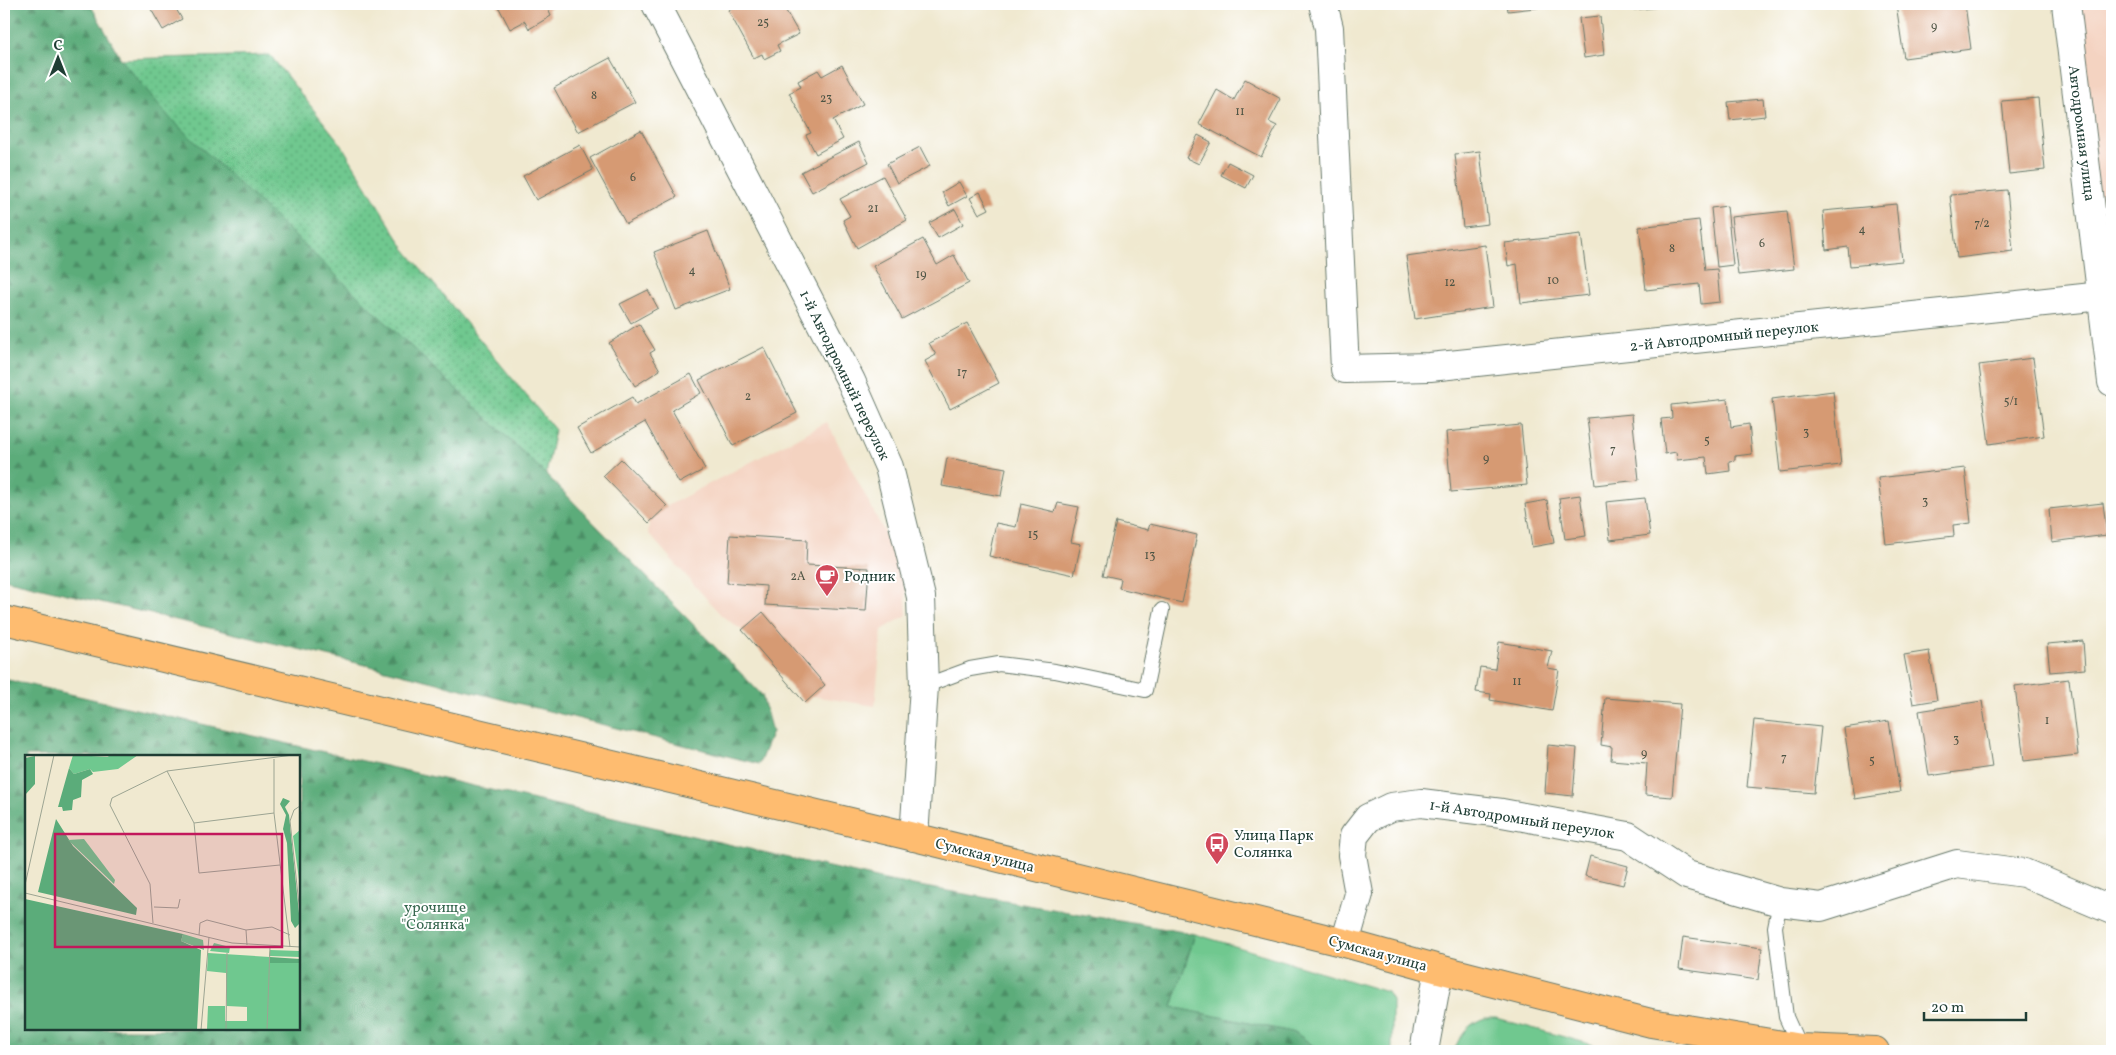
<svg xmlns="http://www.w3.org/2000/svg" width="2116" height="1055" viewBox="0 0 2116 1055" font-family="Vollkorn,serif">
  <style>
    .built { fill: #f4d3c1 }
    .green { fill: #6fc88f; stroke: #478262 }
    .forest { fill: url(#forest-firs); stroke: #3d7457; fill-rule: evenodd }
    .park { fill: url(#park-dots); stroke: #478262 }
    .building { fill: #d69a73 }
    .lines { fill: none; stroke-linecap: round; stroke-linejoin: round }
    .service-casing { stroke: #68796b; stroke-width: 16 }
    .minor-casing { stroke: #68796b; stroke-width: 30 }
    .primary-casing { stroke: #68796b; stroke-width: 30 }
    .service { stroke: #fff; stroke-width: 14 }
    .minor { stroke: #fff; stroke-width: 28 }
    .primary { stroke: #febc70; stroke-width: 28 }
    .labels { text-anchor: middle; stroke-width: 4; stroke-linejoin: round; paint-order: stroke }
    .number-label { font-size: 12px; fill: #4d5444 }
    .street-label { font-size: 15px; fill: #1f3d34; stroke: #fff }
    .poi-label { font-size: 15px; fill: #1f3d34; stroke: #fff; text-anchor: start }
    .park-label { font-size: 15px; fill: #37674f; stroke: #fff }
    .inset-road { fill: none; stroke: #9ca492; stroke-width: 1 }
    .view { fill: #c2185b; fill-opacity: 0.15; stroke: #c2185b; stroke-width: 2.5 }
    .inset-edge { fill: none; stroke: #1f3d34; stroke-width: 2.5 }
  </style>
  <defs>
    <pattern id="forest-firs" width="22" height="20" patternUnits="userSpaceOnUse" patternTransform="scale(1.25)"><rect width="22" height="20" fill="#5bac7a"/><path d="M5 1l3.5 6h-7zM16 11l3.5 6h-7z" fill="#4b8d65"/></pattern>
    <pattern id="park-dots" width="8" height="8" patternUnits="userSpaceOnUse" patternTransform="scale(1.25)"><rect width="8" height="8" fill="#6fc88f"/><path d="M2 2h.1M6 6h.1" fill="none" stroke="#5ba476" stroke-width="1.8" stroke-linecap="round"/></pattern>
  </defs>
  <rect width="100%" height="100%" fill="#fff"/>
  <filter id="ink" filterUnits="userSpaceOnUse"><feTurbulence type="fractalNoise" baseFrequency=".02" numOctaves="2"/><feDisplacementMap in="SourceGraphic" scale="10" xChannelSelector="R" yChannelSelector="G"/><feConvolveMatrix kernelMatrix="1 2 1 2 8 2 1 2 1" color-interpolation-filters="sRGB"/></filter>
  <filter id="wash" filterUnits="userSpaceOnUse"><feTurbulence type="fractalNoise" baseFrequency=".0096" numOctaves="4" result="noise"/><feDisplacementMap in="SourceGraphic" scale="20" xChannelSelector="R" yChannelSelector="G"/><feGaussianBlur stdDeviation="1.12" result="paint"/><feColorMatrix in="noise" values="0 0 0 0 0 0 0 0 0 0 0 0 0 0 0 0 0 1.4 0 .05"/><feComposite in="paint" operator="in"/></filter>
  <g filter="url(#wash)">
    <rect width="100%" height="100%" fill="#f0e9d0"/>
    <!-- built -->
    <g class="built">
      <path d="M2073 4H2112V357Z"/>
      <path d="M827 422 904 570 907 615 882 630 875 706 812 696 805 703 742 630 722 616 648 533 649 523 667 506Z"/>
    </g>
    <!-- green -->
    <g class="green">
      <path d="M1195 934 1387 992 1392 1000V1051H1320L1296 1033 1172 1007Z"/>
      <path d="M1485 1018H1496L1615 1051H1454C1460 1035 1467 1024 1485 1018Z"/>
    </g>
    <!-- forest -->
    <g class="forest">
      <path d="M4 4H90L121 59 170 118 546 474 762 695 772 732 759 764 378 668 4 579Z"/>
      <path d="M4 679 890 881 1195 934 1172 1007 1296 1033 1320 1051H4ZM26 756H299V1029H26Z"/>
    </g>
    <!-- park -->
    <path class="park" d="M270 55 341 144 404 248 555 430 546 474 170 118 121 59Z"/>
    <g id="blocks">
      <!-- building -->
      <g class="building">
        <path d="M148 4H173L182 19 163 30Z"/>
        <path d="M497 4H557L548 9 551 16 529 29 525 21 510 29Z"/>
        <path d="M739 4H782L799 34 777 45 780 51 764 59 762 54 754 58 728 10Z"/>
        <path d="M1507 4H1562V5L1508 11Z"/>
        <path d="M1633 4H1669V6L1634 10Z"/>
        <path d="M1896 4H1965L1971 49 1904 58Z"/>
        <path d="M1600 16 1604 55 1584 58 1579 18Z"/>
        <path d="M610 58 635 102 578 132 554 88Z"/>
        <path d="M842 65 863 104 833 120 843 139 816 154 806 135 811 133 789 93 801 87 798 81 818 70 822 76Z"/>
        <path d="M1245 79 1281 99 1269 122 1277 126 1261 157 1199 124 1217 90 1234 100Z"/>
        <path d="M2038 98 2045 170 2009 174 2002 101Z"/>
        <path d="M1763 99 1765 116 1730 120 1728 102Z"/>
        <path d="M641 130 677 197 626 224 590 158Z"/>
        <path d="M1198 135 1211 142 1199 164 1186 158Z"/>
        <path d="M859 142 869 162 812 192 801 172Z"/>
        <path d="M580 145 593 170 536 200 523 176Z"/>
        <path d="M920 147 930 166 897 183 887 164Z"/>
        <path d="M1480 151 1488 224 1463 227 1455 154Z"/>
        <path d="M1228 162 1253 175 1246 188 1221 175Z"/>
        <path d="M883 176 907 220 857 248 843 220 850 216 840 199Z"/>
        <path d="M959 182 967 196 949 206 942 192Z"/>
        <path d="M2007 190 2013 251 1957 258 1950 195Z"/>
        <path d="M980 192 989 209 979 214 970 198Z"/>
        <path d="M1896 204 1902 261 1850 266 1848 247 1826 250 1823 211Z"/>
        <path d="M1727 206 1733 265 1717 267 1711 208Z"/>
        <path d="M955 209 963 224 938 238 929 223Z"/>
        <path d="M1787 211 1794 269 1738 275 1731 217Z"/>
        <path d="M1699 220 1705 270 1717 269 1720 302 1701 304 1699 284 1646 290 1639 227Z"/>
        <path d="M708 231 730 289 676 310 654 252Z"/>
        <path d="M1581 234 1589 295 1521 303 1517 264 1508 266 1505 243Z"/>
        <path d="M923 239 937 265 954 255 969 283 902 319 873 266Z"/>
        <path d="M1485 245 1493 307 1415 319 1406 256Z"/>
        <path d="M648 290 658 308 631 323 620 304Z"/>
        <path d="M967 323 999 383 950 409 925 361 936 355 929 343Z"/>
        <path d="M639 324 655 350 650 353 660 370 635 386 609 343Z"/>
        <path d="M764 347 797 413 733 446 699 380Z"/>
        <path d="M2033 358 2044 436 1989 444 1979 365Z"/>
        <path d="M691 374 701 393 672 410 705 469 679 483 645 422 591 453 577 428 632 397 636 404Z"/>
        <path d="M1833 391 1841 465 1780 472 1772 399Z"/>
        <path d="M1728 399 1731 427 1749 424 1752 454 1735 456V460L1729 461 1730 471 1708 474 1706 457 1677 460 1676 452 1665 454 1661 419 1672 418 1671 405Z"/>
        <path d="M1632 414 1639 480 1595 485 1587 418Z"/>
        <path d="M1521 425 1527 485 1451 492 1446 432Z"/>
        <path d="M947 458 1006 468 1001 496 942 486Z"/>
        <path d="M621 459 667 506 649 523 603 476Z"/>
        <path d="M1965 468 1971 523 1953 525 1954 536 1886 544 1878 478Z"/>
        <path d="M1580 495 1586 536 1565 539 1559 498Z"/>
        <path d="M1645 498 1650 535 1610 540 1606 502Z"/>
        <path d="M1547 500 1554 543 1532 547 1525 504Z"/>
        <path d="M1058 503 1079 507 1071 542 1081 544 1074 575 989 556 996 523 1016 527 1021 504 1055 512Z"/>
        <path d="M2103 503 2107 535 2052 542 2049 509Z"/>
        <path d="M1116 522 1148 530 1150 524 1197 535 1182 603 1119 588 1121 579 1103 575Z"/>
        <path d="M730 535 807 540 806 565 869 568 866 611 765 605 766 586 727 583Z"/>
        <path d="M763 612 825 685 805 703 742 630Z"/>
        <path d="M2083 641 2085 669 2050 672 2047 644Z"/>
        <path d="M1499 642 1552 651 1548 668 1559 670 1552 711 1490 700 1491 694 1476 692 1480 667 1495 669Z"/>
        <path d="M1929 651 1937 700 1913 704 1904 655Z"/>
        <path d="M2069 679 2078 755 2024 761 2015 686Z"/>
        <path d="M1605 698 1680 704 1672 797 1645 795 1647 763 1611 760 1612 747 1601 745Z"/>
        <path d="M1982 701 1992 767 1929 776 1919 711Z"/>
        <path d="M1754 720 1821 727 1814 793 1747 787Z"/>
        <path d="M1889 721 1900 792 1855 799 1844 728Z"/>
        <path d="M1548 745 1577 748 1573 796 1545 793Z"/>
        <path d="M1590 856 1628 866 1623 885 1585 876Z"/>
        <path d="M1683 937 1762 948 1758 980 1679 969Z"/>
      </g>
    </g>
  </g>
  <g filter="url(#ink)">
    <use href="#blocks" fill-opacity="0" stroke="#68796b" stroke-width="1"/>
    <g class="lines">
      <!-- service casing -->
      <g class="service-casing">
        <g id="service">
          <path d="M924 686 970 669 999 664 1055 671 1145 690 1162 610"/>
          <path d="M1780 902 1775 927 1786 1017 1800 1048"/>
        </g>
      </g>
      <!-- minor casing -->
      <g class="minor-casing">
        <g id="minor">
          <path d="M656 4 851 381 889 467 921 597 924 686 914 837"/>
          <path d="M1323 4 1329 28 1345 369 1430 367 2102 296"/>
          <path d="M2066 4 2112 382"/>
          <path d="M1345 943 1359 894 1352 855 1354 836 1368 818 1391 807 1421 803 1502 813 1628 836 1687 875 1780 902 1821 907 1957 864 2024 873 2112 910"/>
          <path d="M1424 1051 1439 969"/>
        </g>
      </g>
      <!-- primary casing -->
      <g class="primary-casing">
        <path id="primary" d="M4 620 914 837 1345 943 1439 969 1651 1023 1800 1048 1875 1051"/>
      </g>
      <!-- service -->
      <use href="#service" class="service"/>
      <!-- minor -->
      <use href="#minor" class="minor"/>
      <!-- primary -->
      <use href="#primary" class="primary"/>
    </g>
  </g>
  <!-- icons -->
  <defs>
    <g id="cafe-pin" transform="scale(1.25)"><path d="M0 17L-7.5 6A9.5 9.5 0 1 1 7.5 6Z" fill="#d1495b" stroke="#fff"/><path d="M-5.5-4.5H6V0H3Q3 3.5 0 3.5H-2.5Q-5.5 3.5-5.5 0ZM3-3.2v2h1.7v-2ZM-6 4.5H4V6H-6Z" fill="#fff"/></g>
    <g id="bus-pin" transform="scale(1.25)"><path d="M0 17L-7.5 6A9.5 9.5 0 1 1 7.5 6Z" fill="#d1495b" stroke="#fff"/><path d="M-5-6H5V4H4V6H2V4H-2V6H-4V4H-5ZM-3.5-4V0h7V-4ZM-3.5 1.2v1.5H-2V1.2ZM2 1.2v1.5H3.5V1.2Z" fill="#fff"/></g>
  </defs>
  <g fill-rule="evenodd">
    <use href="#cafe-pin" x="827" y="576"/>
    <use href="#bus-pin" x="1217" y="844"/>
  </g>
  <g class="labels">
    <!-- number labels -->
    <g class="number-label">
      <text x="763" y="26">25</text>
      <text x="1934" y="30">9</text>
      <text x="594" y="99">8</text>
      <text x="826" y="102">23</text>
      <text x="1240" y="115">11</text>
      <text x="633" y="181">6</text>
      <text x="873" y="212">21</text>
      <text x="1982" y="227">7/2</text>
      <text x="1862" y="233">4</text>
      <text x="1762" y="247">6</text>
      <text x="1672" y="252">8</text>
      <text x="692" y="274">4</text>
      <text x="921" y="278">19</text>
      <text x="1553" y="284">10</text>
      <text x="1450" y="286">12</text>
      <text x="962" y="376">17</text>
      <text x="748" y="400">2</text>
      <text x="2011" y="405">5/1</text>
      <text x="1806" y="436">3</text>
      <text x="1707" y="444">5</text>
      <text x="1613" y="453">7</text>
      <text x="1486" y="462">9</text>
      <text x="1925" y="505">3</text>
      <text x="1033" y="538">15</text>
      <text x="1150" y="559">13</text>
      <text x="798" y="580">2А</text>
      <text x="1517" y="685">11</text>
      <text x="2047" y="724">1</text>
      <text x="1956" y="743">3</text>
      <text x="1644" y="757">9</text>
      <text x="1784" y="761">7</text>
      <text x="1872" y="764">5</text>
    </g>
    <!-- street labels -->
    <g class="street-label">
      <text transform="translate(2082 133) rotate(83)" y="5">Автодромная улица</text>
      <text transform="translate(1724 336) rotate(-6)" y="5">2-й Автодромный переулок</text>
      <text transform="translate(845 375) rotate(64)" y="5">1-й Автодромный переулок</text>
      <text transform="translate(1522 819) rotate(9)" y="5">1-й Автодромный переулок</text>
      <text transform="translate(985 855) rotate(14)" y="5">Сумская улица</text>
      <text transform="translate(1378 953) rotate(15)" y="5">Сумская улица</text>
    </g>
    <!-- poi labels -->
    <g class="poi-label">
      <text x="844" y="581">Родник</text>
      <text x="1234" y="840">Улица Парк<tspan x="1234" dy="17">Солянка</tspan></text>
    </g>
    <!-- park labels -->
    <g class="park-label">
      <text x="435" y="912">урочище<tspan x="435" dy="17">"Солянка"</tspan></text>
    </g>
  </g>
  <!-- overview -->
  <g transform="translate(25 755)">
    <rect width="275" height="275" fill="#f0e9d0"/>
    <path d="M48 0 84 2 81 0H113L93 14 68 17 65 14 49 19 44 13ZM275 75 274 84 275 132 268 81ZM158 179 178 185 179 195 156 186ZM189 188 205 192 204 198 185 196ZM245 195 275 196V202L244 201ZM183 198 245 202 244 208H275V275H182L183 251H200V266H222V252L202 251 201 218 182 216Z" fill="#6fc88f"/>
    <path d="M10 1V29L0 40V3ZM44 13 49 19 65 14 68 19 57 25 56 42 48 45 47 55 38 56 37 52H33ZM258 43 265 46 260 52 264 60 275 168 270 173 266 166 262 88 258 74 261 60 255 49ZM31 64 48 91 112 153 111 160 13 137ZM0 144 158 179 156 186 176 195 172 275H0ZM245 202 275 204V208H244Z" fill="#5bac7a"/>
    <path d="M59 84 90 125 89 129 43 85Z" fill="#6fc88f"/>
    <path class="inset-road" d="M249 4V58L265 192M142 16 169 68 249 58M275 51 269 55 265 66 275 159M169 68 174 118 255 110M0 130 29 0M0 138 207 188 275 192M129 152 153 153 155 144M128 168 125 129 85 50 87 43 142 16 268 0M221 175 222 190M174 180 175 168 182 165 221 175 247 172 265 180M176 275 184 182M201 275 202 198M242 275 245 192"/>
    <path class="view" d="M30 79H257V192H30Z"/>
    <rect width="275" height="275" class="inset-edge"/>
  </g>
  <!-- margin -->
  <rect width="2116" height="1055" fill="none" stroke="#fff" stroke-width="20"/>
  <!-- north arrow -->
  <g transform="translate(58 58)" stroke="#ffffff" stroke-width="4" paint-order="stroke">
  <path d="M0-4L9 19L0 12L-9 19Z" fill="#1f3d34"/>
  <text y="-8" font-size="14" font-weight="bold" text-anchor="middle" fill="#1f3d34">С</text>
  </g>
  <!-- scale -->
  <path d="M1924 1012v8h102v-8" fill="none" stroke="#1f3d34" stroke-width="2.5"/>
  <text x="1931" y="1012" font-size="15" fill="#1f3d34" stroke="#ffffff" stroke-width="4" paint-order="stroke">20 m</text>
</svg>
